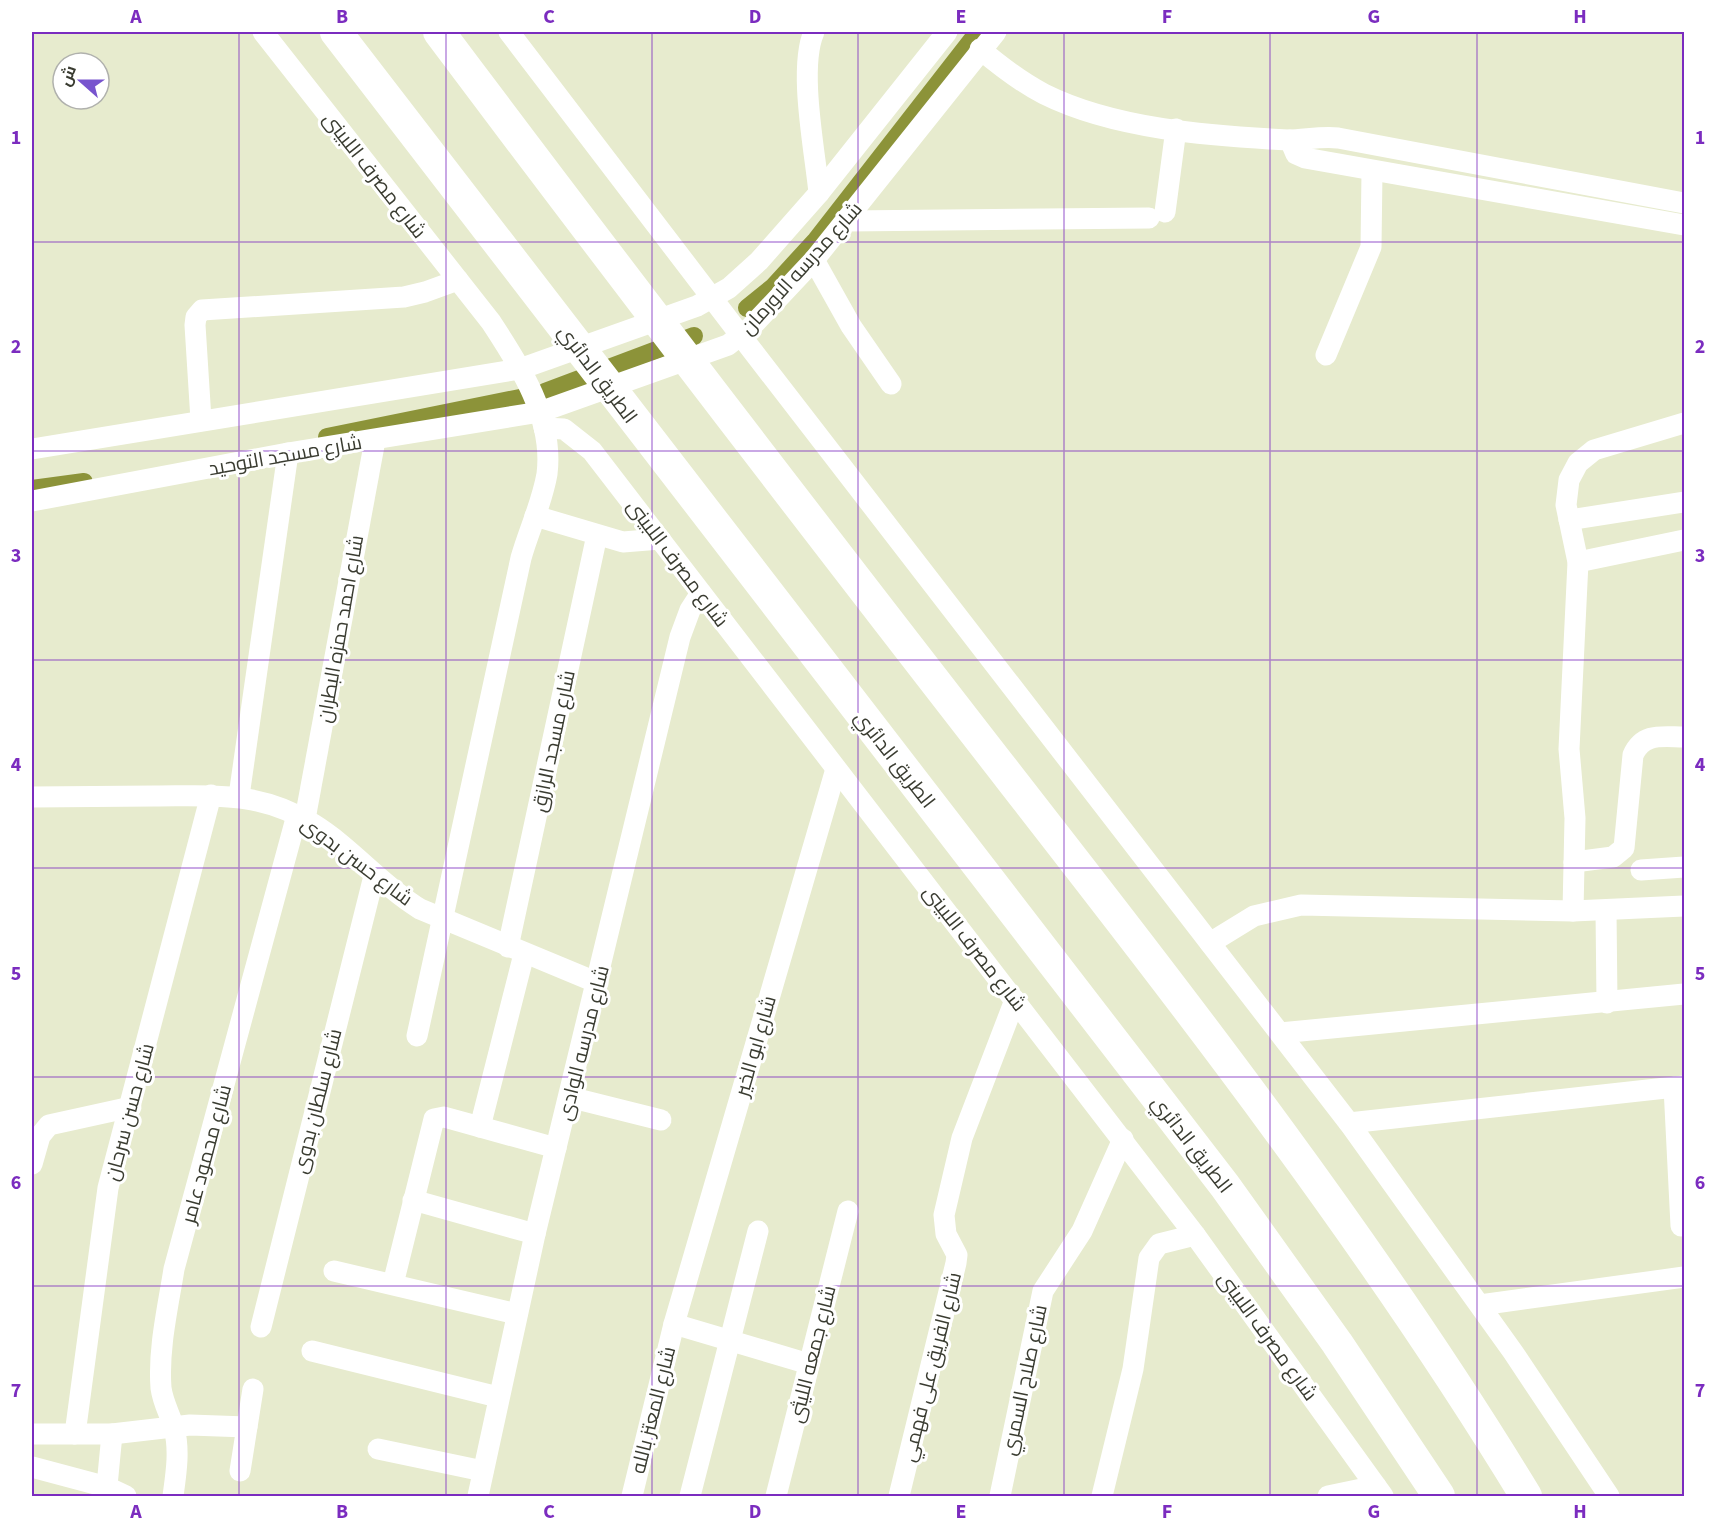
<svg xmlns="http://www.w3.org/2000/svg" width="1716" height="1528" viewBox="0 0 1716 1528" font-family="'Source Sans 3',Cairo,sans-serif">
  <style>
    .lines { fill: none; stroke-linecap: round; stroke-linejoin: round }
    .canal { stroke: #8c9339; stroke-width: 18 }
    .minor { stroke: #fff; stroke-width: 21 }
    .highway { stroke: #fff; stroke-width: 32 }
    .grid { fill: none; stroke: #7b2cbf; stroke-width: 1.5; stroke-opacity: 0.55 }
    .labels { text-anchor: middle; stroke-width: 6; stroke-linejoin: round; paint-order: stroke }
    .street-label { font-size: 20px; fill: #3a3c31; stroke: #fff }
    .neatline { fill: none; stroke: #7b2cbf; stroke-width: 2 }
    .grid-label { font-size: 20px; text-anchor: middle; font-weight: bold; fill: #7b2cbf }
  </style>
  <rect width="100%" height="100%" fill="#e7ebce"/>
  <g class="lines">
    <!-- canal -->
    <g class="canal">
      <path d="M747 308 773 287 816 240 978 32"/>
      <path d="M545 392 694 336"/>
      <path d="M327 437 525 397"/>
      <path d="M32 489 84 482"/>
    </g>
    <!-- minor -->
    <g class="minor">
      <path d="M263 32 491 322C520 366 554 418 547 474 542 503 529 530 521 558L417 1036"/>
      <path d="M509 32 741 336 1349 1123 1513 1352 1609 1496"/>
      <path d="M814 32C798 68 815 151 819 193"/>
      <path d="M980 49C1000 66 1021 82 1044 94 1114 129 1210 136 1288 140 1304 140 1321 136 1338 138L1684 203"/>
      <path d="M1290 140 1296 154 1305 158 1684 225"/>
      <path d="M1165 212 1176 129"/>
      <path d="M847 221 1149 218"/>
      <path d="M814 260 851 326 891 384"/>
      <path d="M1326 355 1371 247 1372 172"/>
      <path d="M201 420 195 325 196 317 202 310 404 297 425 292 458 280"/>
      <path d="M544 428 564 429 592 451 1195 1235 1383 1496"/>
      <path d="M32 449 520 369 697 306 729 288 759 261 819 193 947 32"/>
      <path d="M32 501 288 453 540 412 728 345 751 327 814 260 996 32"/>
      <path d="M535 516 623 542 660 539"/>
      <path d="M1569 520 1684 502"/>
      <path d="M1578 562 1684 540"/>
      <path d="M239 796 288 453"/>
      <path d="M32 797C73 797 114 796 155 796 215 796 260 791 313 824 352 848 381 885 420 909L598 983"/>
      <path d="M305 819 375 440"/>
      <path d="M1574 862 1613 857 1624 848 1633 755C1643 732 1663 737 1684 737"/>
      <path d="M1641 870 1684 867"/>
      <path d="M1573 911 1575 818 1569 749 1578 562 1566 505 1569 480 1578 463 1594 450 1684 423"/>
      <path d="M1606 911 1607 1003"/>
      <path d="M1210 943 1254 916 1301 905 1573 911 1684 906"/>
      <path d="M508 947 597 535"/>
      <path d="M1280 1033 1684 994"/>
      <path d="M1674 1087 1681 1226"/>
      <path d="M569 1097 661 1120"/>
      <path d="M1349 1123 1684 1086"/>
      <path d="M480 1127 524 954"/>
      <path d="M32 1164 40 1136 49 1125 131 1107"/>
      <path d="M413 1200 535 1234"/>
      <path d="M334 1271 517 1314"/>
      <path d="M393 1284 434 1119 444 1117 556 1148"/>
      <path d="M1480 1305 1684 1277"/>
      <path d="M674 1324 809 1364"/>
      <path d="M261 1327 374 876"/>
      <path d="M312 1351 498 1397"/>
      <path d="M32 1434H112L190 1425 247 1427"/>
      <path d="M75 1434 108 1188 211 795"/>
      <path d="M378 1449 483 1471"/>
      <path d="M32 1467 107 1487 126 1496"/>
      <path d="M240 1471 253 1389"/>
      <path d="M106 1496 112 1434"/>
      <path d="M173 1496C176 1474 180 1450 174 1428 170 1414 163 1403 161 1388 158 1349 168 1307 174 1269L297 815"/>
      <path d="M478 1496 535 1234 680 637 690 610 701 593"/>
      <path d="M632 1496 674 1324 836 769"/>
      <path d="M690 1496 758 1231"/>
      <path d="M776 1496 848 1211"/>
      <path d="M899 1496 956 1263 957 1255 946 1234 944 1215 962 1138 1015 1000"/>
      <path d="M1000 1496 1043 1291 1082 1231 1123 1139"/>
      <path d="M1102 1496 1133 1369 1149 1258 1159 1244 1195 1235"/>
      <path d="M1328 1496 1376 1486"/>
    </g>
    <!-- highway -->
    <g class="highway">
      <path d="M336 32 1225 1186 1337 1343 1439 1496"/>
      <path d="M439 32C619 272 801 509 985 746 1174 989 1366 1233 1526 1496"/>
    </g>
  </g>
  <!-- grid -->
  <path class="grid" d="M239 32V1496M446 32V1496M652 32V1496M858 32V1496M1064 32V1496M1270 32V1496M1477 32V1496M32 242H1684M32 451H1684M32 660H1684M32 868H1684M32 1077H1684M32 1286H1684"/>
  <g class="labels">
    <!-- street labels -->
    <g class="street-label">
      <text transform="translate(375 175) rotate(52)" y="7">شارع مصرف اللبينى</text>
      <text transform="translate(801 268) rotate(-48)" y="7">شارع مدرسه الاورمان</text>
      <text transform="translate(598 374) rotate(53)" y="7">الطريق الدائري</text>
      <text transform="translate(285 455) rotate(-10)" y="7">شارع مسجد التوحيد</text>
      <text transform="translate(678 563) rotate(53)" y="7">شارع مصرف اللبينى</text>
      <text transform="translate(340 629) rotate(-80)" y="7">شارع احمد حمزه البطران</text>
      <text transform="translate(553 741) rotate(-78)" y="7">شارع مسجد الرازق</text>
      <text transform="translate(895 759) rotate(52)" y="7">الطريق الدائري</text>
      <text transform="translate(357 861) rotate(37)" y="7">شارع حسن بدوى</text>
      <text transform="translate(975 948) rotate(52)" y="7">شارع مصرف اللبينى</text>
      <text transform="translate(583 1043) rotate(-76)" y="7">شارع مدرسه الوادى</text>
      <text transform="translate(755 1046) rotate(-74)" y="7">شارع ابو الخير</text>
      <text transform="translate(317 1101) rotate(-76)" y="7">شارع سلطان بدوى</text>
      <text transform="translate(129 1112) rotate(-75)" y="7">شارع حسن سرحان</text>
      <text transform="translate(1192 1144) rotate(52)" y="7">الطريق الدائري</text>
      <text transform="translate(206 1154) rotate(-75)" y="7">شارع محمود عامر</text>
      <text transform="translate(1268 1336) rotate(54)" y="7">شارع مصرف اللبينى</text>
      <text transform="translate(812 1354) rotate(-76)" y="7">شارع جمعه الليثى</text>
      <text transform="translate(931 1367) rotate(-76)" y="7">شارع الفريق على فهمي</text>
      <text transform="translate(1024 1380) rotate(-78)" y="7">شارع صلاح السمري</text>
      <text transform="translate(653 1410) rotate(-76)" y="7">شارع المعتز بالله</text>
    </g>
  </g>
  <!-- border -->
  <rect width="1716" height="1528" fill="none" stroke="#ffffff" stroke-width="66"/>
  <!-- north arrow -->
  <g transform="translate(81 81) rotate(291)"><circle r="28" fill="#ffffff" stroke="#b0b1ad" stroke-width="1.5"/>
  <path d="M0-4.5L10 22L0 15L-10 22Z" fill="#7854ce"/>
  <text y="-9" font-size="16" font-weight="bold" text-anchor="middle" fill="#3a3c31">ش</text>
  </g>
  <rect x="33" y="33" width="1650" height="1462" class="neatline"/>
  <g class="grid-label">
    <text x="136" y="23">A</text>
    <text x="342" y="23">B</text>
    <text x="549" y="23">C</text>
    <text x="755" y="23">D</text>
    <text x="961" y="23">E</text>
    <text x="1167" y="23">F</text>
    <text x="1374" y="23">G</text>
    <text x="1580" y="23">H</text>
    <text x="16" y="144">1</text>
    <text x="1700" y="144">1</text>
    <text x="16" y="353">2</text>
    <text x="1700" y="353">2</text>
    <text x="16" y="562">3</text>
    <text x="1700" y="562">3</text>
    <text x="16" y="771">4</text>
    <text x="1700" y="771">4</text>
    <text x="16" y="980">5</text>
    <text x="1700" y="980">5</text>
    <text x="16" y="1189">6</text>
    <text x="1700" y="1189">6</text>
    <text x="16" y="1397">7</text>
    <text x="1700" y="1397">7</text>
    <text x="136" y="1518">A</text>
    <text x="342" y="1518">B</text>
    <text x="549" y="1518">C</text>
    <text x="755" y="1518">D</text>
    <text x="961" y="1518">E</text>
    <text x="1167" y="1518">F</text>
    <text x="1374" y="1518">G</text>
    <text x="1580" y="1518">H</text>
  </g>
</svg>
